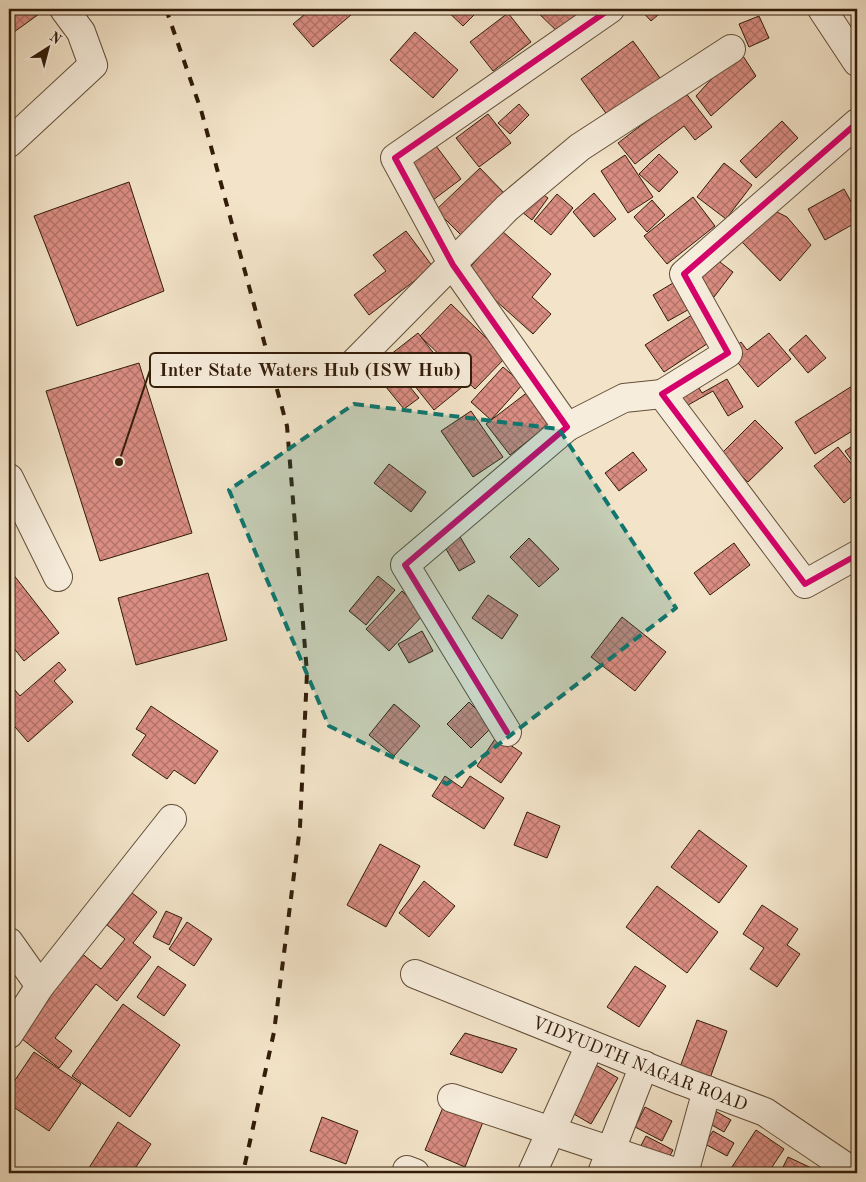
<svg xmlns="http://www.w3.org/2000/svg" width="866" height="1182" viewBox="0 0 866 1182" font-family="'Old Standard TT',serif">
  <style>
    .building { fill: url(#building-cross-hatch); stroke: #321c09 }
    .lines { fill: none; stroke-linecap: round; stroke-linejoin: round }
    .minor-casing { stroke: #624e39; stroke-width: 30 }
    .minor { stroke: #f7eddc; stroke-width: 28 }
    .rail { stroke: #321c09; stroke-width: 4; stroke-dasharray: 9 9; stroke-linecap: butt }
    .cycleway-casing { stroke: #f7eddc; stroke-width: 9 }
    .cycleway { stroke: #d6006c; stroke-width: 6 }
    .marked { fill: #0f766e; fill-opacity: 0.2; stroke: #0f766e; stroke-width: 4; stroke-dasharray: 10 6; stroke-linejoin: round }
    .labels { text-anchor: middle; stroke-width: 4; stroke-linejoin: round; paint-order: stroke }
    .street-label { font-size: 18px; fill: #321c09; stroke: #f7eddc }
    .leader { fill: none; stroke: #321c09; stroke-width: 2 }
    .callout-dot { fill: #321c09; stroke: #f7eddc; stroke-width: 2 }
    .callout { fill: #f7eddc; stroke: #321c09; stroke-width: 2 }
    .callout-label { font-size: 19px; text-anchor: middle; font-weight: bold; fill: #321c09 }
  </style>
  <defs>
    <pattern id="building-cross-hatch" width="8" height="8" patternUnits="userSpaceOnUse" patternTransform="scale(1.25)"><rect width="8" height="8" fill="#da8d82"/><path d="M0 0l8 8M0 8l8-8" fill="none" stroke="#b17269"/></pattern>
  </defs>
  <rect width="100%" height="100%" fill="#f3e4c9"/>
  <filter id="stains"><feTurbulence type="fractalNoise" baseFrequency=".004" numOctaves="4"/><feColorMatrix values="0 0 0 0 .2 0 0 0 0 .09 0 0 0 0 .02 0 0 0 .5 -.17"/></filter>
  <radialGradient id="worn" r=".72"><stop offset=".6" stop-color="#630" stop-opacity="0"/><stop offset="1" stop-color="#630" stop-opacity=".3"/></radialGradient>
  <!-- building -->
  <g class="building">
    <path d="M9 9H46L14 32 9 24Z"/>
    <path d="M311 9H358L313 47 293 24Z"/>
    <path d="M445 9H480L463 26Z"/>
    <path d="M534 9H584L560 34Z"/>
    <path d="M640 9H665L651 21Z"/>
    <path d="M508 13 531 42 493 71 470 42Z"/>
    <path d="M759 16 769 38 749 47 739 24Z"/>
    <path d="M415 32 458 70 433 98 390 60Z"/>
    <path d="M633 41 660 78 608 116 581 79Z"/>
    <path d="M743 56 756 76 711 116 696 96 717 73Z"/>
    <path d="M685 92 712 127 695 140 684 126 635 164 618 143Z"/>
    <path d="M519 104 529 115 510 134 498 123Z"/>
    <path d="M488 114 511 143 479 167 456 138Z"/>
    <path d="M782 121 798 138 756 178 740 161Z"/>
    <path d="M433 142 461 179 433 200 405 164Z"/>
    <path d="M659 154 678 172 659 192 639 174Z"/>
    <path d="M625 155 653 197 628 213 601 171Z"/>
    <path d="M724 163 752 185 726 219 697 197Z"/>
    <path d="M480 168 506 195 463 237 436 210Z"/>
    <path d="M129 182 164 291 77 326 34 216Z"/>
    <path d="M844 189 857 212V222L825 240 808 209Z"/>
    <path d="M538 191 548 198 532 220 522 212Z"/>
    <path d="M594 193 616 219 594 237 573 212Z"/>
    <path d="M557 194 573 208 551 235 534 221Z"/>
    <path d="M693 197 715 226 667 264 644 236Z"/>
    <path d="M652 200 665 215 647 232 634 217Z"/>
    <path d="M769 208 787 217 811 245 780 281 741 241Z"/>
    <path d="M406 231 433 267 369 315 354 295 386 271 373 255Z"/>
    <path d="M502 231 551 274 532 297 551 314 533 334 465 273Z"/>
    <path d="M712 256 733 272 714 297 693 281Z"/>
    <path d="M678 280 693 307 668 321 653 295Z"/>
    <path d="M451 304 506 357 475 389 420 336Z"/>
    <path d="M695 313 713 340 664 372 645 345Z"/>
    <path d="M418 333 461 388 434 410 390 355Z"/>
    <path d="M769 333 791 359 758 387 729 352 741 342 747 350Z"/>
    <path d="M806 335 826 358 808 373 789 350Z"/>
    <path d="M386 358 419 398 404 409 372 370Z"/>
    <path d="M139 363 192 533 100 561 46 391Z"/>
    <path d="M503 367 523 384 491 420 471 402Z"/>
    <path d="M690 373 702 393 727 379 743 407 728 416 713 391 681 409 668 386Z"/>
    <path d="M857 383V428L815 454 795 422Z"/>
    <path d="M533 388 557 418 510 455 486 424Z"/>
    <path d="M471 411 503 457 473 477 441 431Z"/>
    <path d="M755 420 783 448 748 482 719 456Z"/>
    <path d="M857 443V468L845 451Z"/>
    <path d="M838 447 857 471V492L844 503 814 466Z"/>
    <path d="M633 452 647 470 619 491 605 473Z"/>
    <path d="M389 464 426 492 411 512 374 483Z"/>
    <path d="M459 535 475 562 459 571 443 544Z"/>
    <path d="M529 538 559 569 539 587 510 557Z"/>
    <path d="M734 543 750 565 710 595 694 573Z"/>
    <path d="M9 569 59 633 24 661 9 642Z"/>
    <path d="M208 573 227 640 136 665 118 598Z"/>
    <path d="M378 576 395 590 366 625 349 611Z"/>
    <path d="M402 591 425 613 389 651 366 629Z"/>
    <path d="M488 595 518 615 502 639 472 618Z"/>
    <path d="M622 617 666 652 635 691 591 657Z"/>
    <path d="M422 631 433 651 409 663 398 644Z"/>
    <path d="M59 662 66 670 54 681 73 702 28 742 9 720V685L10 684 20 696Z"/>
    <path d="M469 702 493 726 471 748 447 724Z"/>
    <path d="M394 704 420 726 394 756 369 735Z"/>
    <path d="M151 706 218 751 195 784 174 770 167 779 132 755 146 735 136 729Z"/>
    <path d="M497 736 522 753 501 783 477 766Z"/>
    <path d="M445 776 462 788 470 776 504 798 484 829 432 796Z"/>
    <path d="M527 812 560 826 547 858 514 845Z"/>
    <path d="M699 830 747 866 719 903 671 867Z"/>
    <path d="M380 844 420 866 386 927 347 905Z"/>
    <path d="M424 881 455 906 429 937 399 913Z"/>
    <path d="M657 886 718 932 687 973 626 927Z"/>
    <path d="M132 893 157 912 133 943 151 957 117 1001 96 984 55 1038 72 1051 59 1068 17 1035 80 952 101 969 125 939 107 925Z"/>
    <path d="M762 905 798 929 787 945 800 954 777 987 750 969 764 948 743 934Z"/>
    <path d="M166 911 182 918 169 945 153 937Z"/>
    <path d="M187 922 212 939 194 966 169 949Z"/>
    <path d="M158 966 186 985 164 1016 137 997Z"/>
    <path d="M635 966 666 986 639 1027 607 1007Z"/>
    <path d="M123 1004 180 1045 130 1117 72 1076Z"/>
    <path d="M697 1020 727 1031 709 1081 679 1070Z"/>
    <path d="M465 1033 517 1049 502 1073 450 1054Z"/>
    <path d="M34 1052 81 1084 49 1131 9 1104V1089Z"/>
    <path d="M589 1061 618 1078 591 1124 562 1107Z"/>
    <path d="M444 1105 483 1122 465 1167 425 1150Z"/>
    <path d="M645 1107 672 1121 662 1141 635 1127Z"/>
    <path d="M710 1108 731 1120 724 1132 703 1120Z"/>
    <path d="M322 1117 358 1131 346 1164 310 1151Z"/>
    <path d="M118 1122 151 1144 132 1173H91L87 1171Z"/>
    <path d="M756 1130 784 1149 768 1173H728Z"/>
    <path d="M713 1131 734 1143 727 1156 705 1144Z"/>
    <path d="M646 1136 673 1150 663 1169 636 1155Z"/>
    <path d="M788 1157 822 1173H780Z"/>
  </g>
  <g class="lines">
    <!-- minor casing -->
    <g class="minor-casing">
      <g id="minor">
        <path d="M822 9 857 62"/>
        <path d="M857 123 684 274 728 353 662 394 805 584 857 555"/>
        <path d="M9 143 93 65 81 32 64 9"/>
        <path d="M355 362 507 208 580 147 731 49"/>
        <path d="M567 427 624 398 662 394"/>
        <path d="M9 478 58 577"/>
        <path d="M507 732 405 565 567 427 453 265 395 158 610 9"/>
        <path d="M9 942 40 986 9 1034"/>
        <path id="s1" d="M415 974 682 1081 765 1112 855 1173"/>
        <path d="M40 986 172 819"/>
        <path d="M452 1098 678 1173"/>
        <path d="M407 1170 415 1173"/>
        <path d="M532 1173 590 1045"/>
        <path d="M602 1173 644 1065"/>
        <path d="M684 1173 707 1090"/>
      </g>
    </g>
    <!-- minor -->
    <use href="#minor" class="minor"/>
    <!-- rail -->
    <path class="rail" d="M166 9 201 110 287 426 307 673 300 827 274 1032 243 1173"/>
    <!-- cycleway casing -->
    <g class="cycleway-casing">
      <g id="cycleway">
        <path d="M857 123 684 274 728 353 662 394 805 584 857 555"/>
        <path d="M507 732 405 565 567 427 453 265 395 158 610 9"/>
      </g>
    </g>
    <!-- cycleway -->
    <use href="#cycleway" class="cycleway"/>
  </g>
  <!-- marked area -->
  <path class="marked" d="M354 404 559 429 676 608 447 784 329 726 229 490Z"/>
  <g class="labels">
    <!-- street labels -->
    <g class="street-label">
      <text dy="6" stroke="none"><textPath href="#s1" startOffset="242">VIDYUDTH NAGAR ROAD</textPath></text>
    </g>
  </g>
  <!-- callouts -->
  <path class="leader" d="M119 462L150 370"/>
  <circle class="callout-dot" cx="119" cy="462" r="5"/>
  <rect class="callout" x="150" y="353" width="321" height="34" rx="5"/>
  <g class="callout-label">
    <text x="310" y="376">Inter State Waters Hub (ISW Hub)</text>
  </g>
  <!-- margin -->
  <rect width="866" height="1182" fill="none" stroke="#f3e4c9" stroke-width="30"/>
  <rect x="10" y="10" width="846" height="1162" fill="none" stroke="#321c09" stroke-width="2.5"/>
  <rect x="15" y="15" width="836" height="1152" fill="none" stroke="#321c09"/>
  <!-- north arrow -->
  <g transform="translate(48 48) rotate(36)" stroke="#f7eddc" stroke-width="4" paint-order="stroke">
  <path d="M0-4L9 19L0 12L-9 19Z" fill="#321c09"/>
  <text y="-8" font-size="14" font-weight="bold" text-anchor="middle" fill="#321c09">N</text>
  </g>
  <rect width="100%" height="100%" filter="url(#stains)"/>
  <rect width="100%" height="100%" fill="url(#worn)"/>
</svg>
